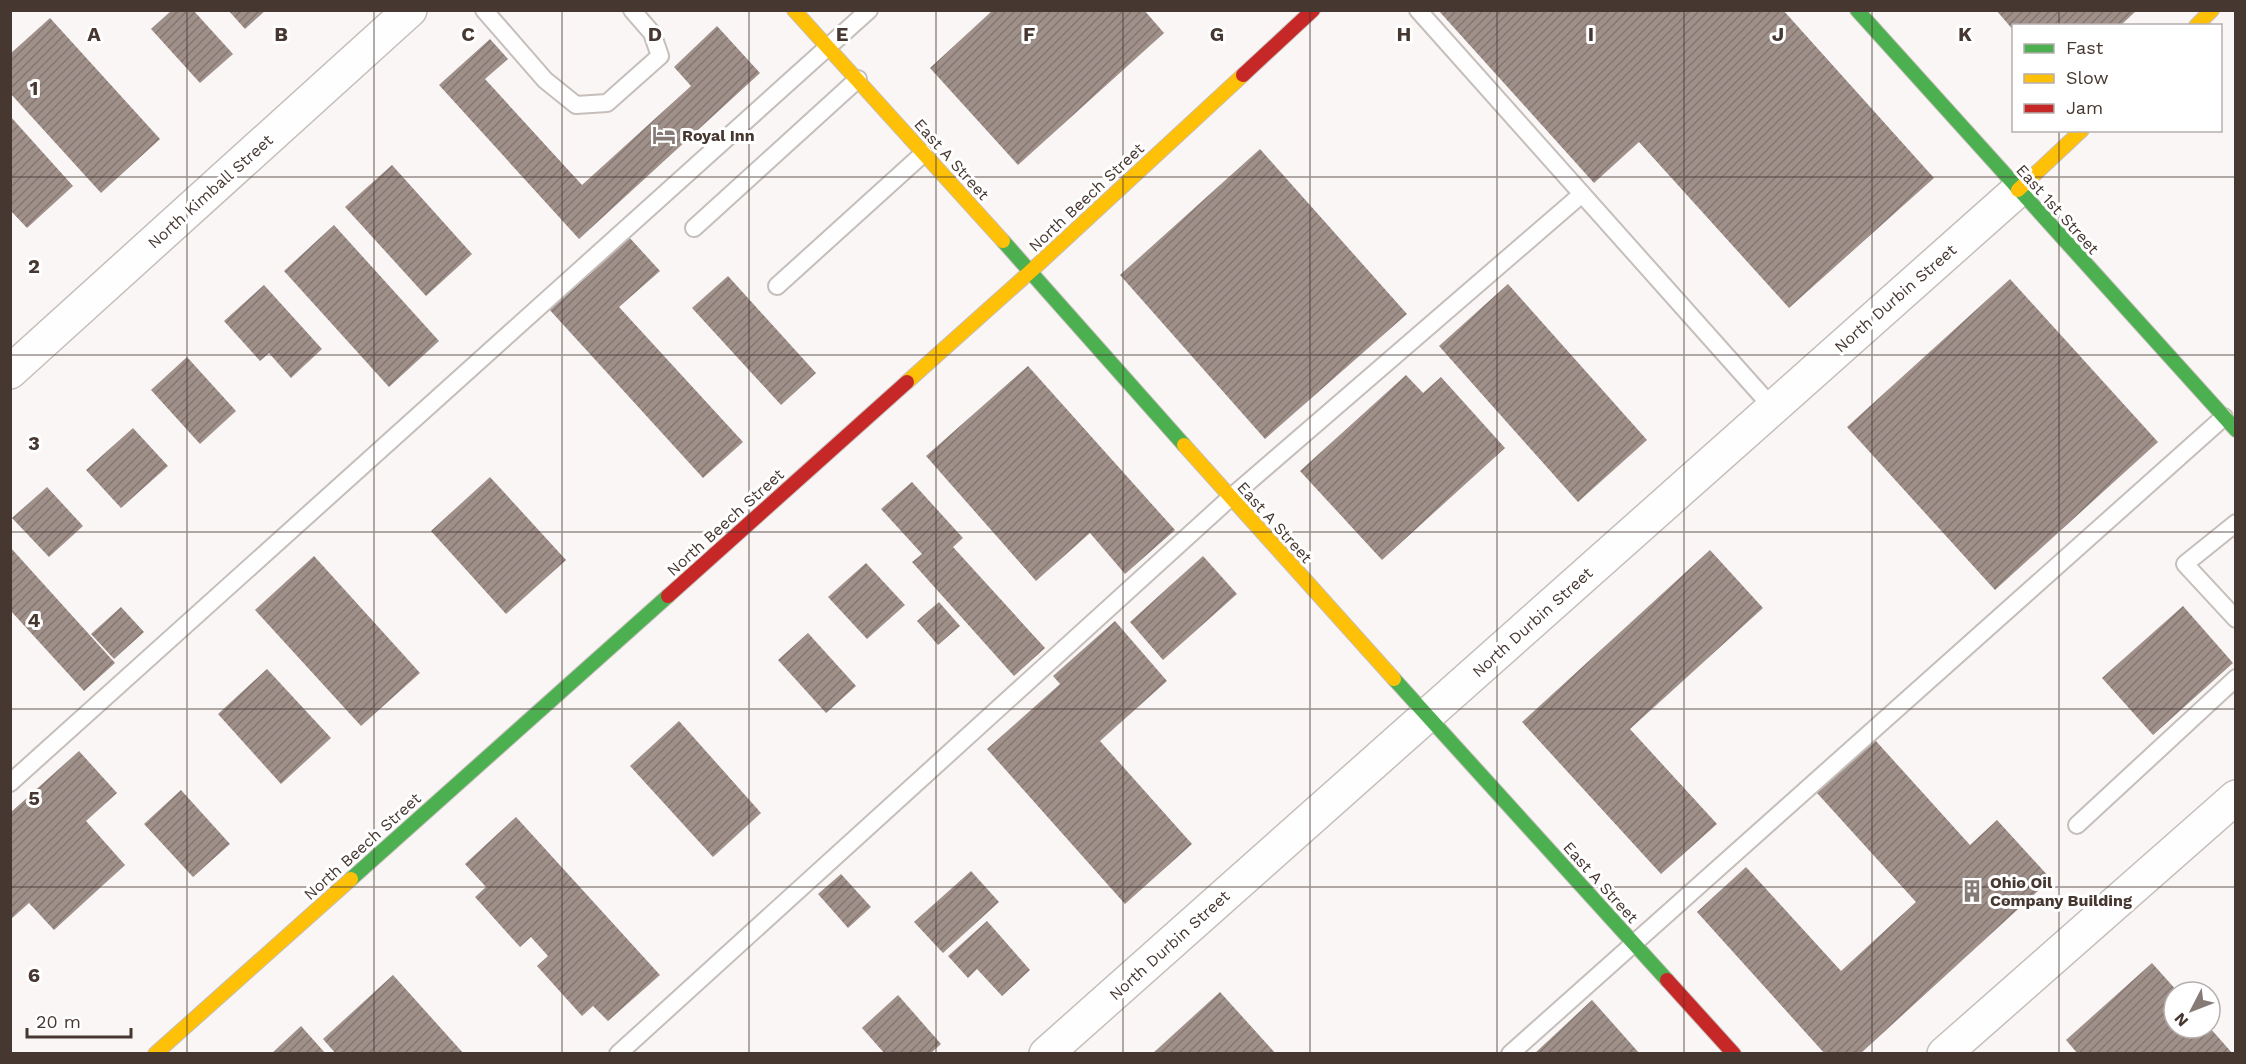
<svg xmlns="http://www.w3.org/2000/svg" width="2246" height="1064" viewBox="0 0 2246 1064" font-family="'Work Sans',sans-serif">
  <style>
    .building { fill: url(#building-hatch) }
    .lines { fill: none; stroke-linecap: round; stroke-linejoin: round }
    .lane-casing { stroke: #c6bebb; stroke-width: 20 }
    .street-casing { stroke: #c6bebb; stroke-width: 36 }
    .fast-casing { stroke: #c6bebb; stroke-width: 16 }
    .slow-casing { stroke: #c6bebb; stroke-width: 16 }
    .jam-casing { stroke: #c6bebb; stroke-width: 16 }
    .lane { stroke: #fefefe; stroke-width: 16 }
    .street { stroke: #fefefe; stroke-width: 33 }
    .fast { stroke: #4caf50; stroke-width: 14 }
    .slow { stroke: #ffc107; stroke-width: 14 }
    .jam { stroke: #c62828; stroke-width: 14 }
    .grid { fill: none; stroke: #463731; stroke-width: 1.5; stroke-opacity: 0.55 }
    .labels { text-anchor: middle; stroke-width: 6; stroke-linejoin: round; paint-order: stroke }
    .poi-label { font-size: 16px; font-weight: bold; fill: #463731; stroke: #fff; text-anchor: start }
    .street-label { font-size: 16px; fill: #463731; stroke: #fff }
    .grid-label { font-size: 20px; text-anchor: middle; font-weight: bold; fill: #463731; stroke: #fff; stroke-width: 6; stroke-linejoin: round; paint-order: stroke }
  </style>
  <defs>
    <pattern id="building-hatch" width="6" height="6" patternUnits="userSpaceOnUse" patternTransform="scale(1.5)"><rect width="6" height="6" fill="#a0908a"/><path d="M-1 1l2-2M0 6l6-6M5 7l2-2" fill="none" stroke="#847671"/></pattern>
  </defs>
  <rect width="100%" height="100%" fill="#faf6f5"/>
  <!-- building -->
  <g class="building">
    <path d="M172 10H193L233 54 200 83 151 29Z"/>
    <path d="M228 10H266L245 29Z"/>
    <path d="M993 10H1144L1164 33 1018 165 930 68Z"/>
    <path d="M1438 10H1783L1934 178 1789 308 1639 142 1594 183Z"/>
    <path d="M1996 10H2137L2120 26H2014V31Z"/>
    <path d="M50 18 160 139 101 193 10 93V54Z"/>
    <path d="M717 26 760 73 579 239 439 85 490 39 508 59 485 79 582 185 691 86 674 67Z"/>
    <path d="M10 116 73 186 27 228 10 210Z"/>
    <path d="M1260 149 1407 314 1265 439 1120 275Z"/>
    <path d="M392 165 472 254 426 296 345 207Z"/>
    <path d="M334 225 439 341 389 387 284 271Z"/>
    <path d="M628 236 660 271 619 307 743 442 703 478 548 308Z"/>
    <path d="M728 276 816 373 781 405 692 308Z"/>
    <path d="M2010 279 2158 442 1995 590 1847 427Z"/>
    <path d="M1508 284 1647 440 1578 502 1439 346Z"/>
    <path d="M264 285 322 349 291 378 269 353 260 361 224 321Z"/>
    <path d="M187 357 236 411 200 444 151 390Z"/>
    <path d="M1028 366 1175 530 1125 574 1090 533 1036 581 926 456Z"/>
    <path d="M1406 375 1423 393 1441 377 1505 448 1382 560 1300 471Z"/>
    <path d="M133 428 168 466 121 508 86 470Z"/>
    <path d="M490 477 566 560 506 614 431 531Z"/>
    <path d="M912 482 963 538 953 547 1045 648 1014 676 912 562 922 554 881 509Z"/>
    <path d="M47 487 83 526 49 557 12 518Z"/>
    <path d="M10 547 115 663 84 691 10 610Z"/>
    <path d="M1710 550 1763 608 1630 729 1717 824 1661 874 1522 722Z"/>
    <path d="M314 556 420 673 361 726 255 610Z"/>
    <path d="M1203 556 1237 594 1163 660 1130 622Z"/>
    <path d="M866 563 905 605 867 639 828 597Z"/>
    <path d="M939 602 960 626 938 645 917 621Z"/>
    <path d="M2183 606 2233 663 2153 735 2102 678Z"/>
    <path d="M121 607 144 632 114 659 91 634Z"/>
    <path d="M1115 621 1167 681 1100 741 1192 844 1125 904 987 749 1060 684 1053 676Z"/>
    <path d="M808 633 856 686 826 713 778 660Z"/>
    <path d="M267 669 331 738 281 784 218 714Z"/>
    <path d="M679 721 761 813 713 857 630 766Z"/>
    <path d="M1875 740 1970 845 1997 820 2051 879 1860 1054H1825L1697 912 1746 867 1841 971 1916 902 1817 793Z"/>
    <path d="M79 751 117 793 86 821 125 865 54 930 29 903 10 920V813Z"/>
    <path d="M181 790 230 844 193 877 144 824Z"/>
    <path d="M516 817 660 975 608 1021 593 1006 582 1016 537 966 548 956 531 937 520 947 475 897 486 887 465 864Z"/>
    <path d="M971 871 999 902 943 953 914 922Z"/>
    <path d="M841 874 871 907 848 928 818 894Z"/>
    <path d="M987 921 1030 970 1002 996 977 969 968 978 948 956Z"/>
    <path d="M2152 963 2178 992H2174V1028H2210L2233 1054H2078L2066 1040Z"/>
    <path d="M393 975 464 1054H336L323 1039Z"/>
    <path d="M1220 992 1276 1054H1152Z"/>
    <path d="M898 995 941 1044 930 1054H885L862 1028Z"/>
    <path d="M1592 1000 1640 1054H1534Z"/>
    <path d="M301 1026 326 1054H271Z"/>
  </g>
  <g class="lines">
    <!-- lane casing -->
    <g class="lane-casing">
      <g id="lane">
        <path d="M484 10 545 80 576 105 607 103 660 56 652 33 632 10"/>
        <path d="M1418 10 1772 407"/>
        <path d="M694 228 858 79"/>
        <path d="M777 286 924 153"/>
        <path d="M2236 523 2185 564 2236 619"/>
        <path d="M10 783 869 10"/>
        <path d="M2077 825 2236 678"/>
        <path d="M618 1054 1230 498 1582 194"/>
        <path d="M1510 1054 2224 417"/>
      </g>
    </g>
    <!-- street casing -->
    <g class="street-casing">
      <g id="street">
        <path d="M10 372 410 10"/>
        <path d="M1046 1054 2018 190"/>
        <path d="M1944 1054 2236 797"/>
      </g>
    </g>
    <!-- fast casing -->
    <g class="fast-casing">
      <g id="fast">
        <path d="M1857 10 2236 430"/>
        <path d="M1003 241 1184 445"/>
        <path d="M1394 679 1667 980"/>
        <path d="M351 879 668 596"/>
      </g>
    </g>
    <!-- slow casing -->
    <g class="slow-casing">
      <g id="slow">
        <path d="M794 10 1003 241"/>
        <path d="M2196 26 2212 10"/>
        <path d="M2018 190 2082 130"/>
        <path d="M907 382 1031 271 1243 75"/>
        <path d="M1184 445 1394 679"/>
        <path d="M155 1054 351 879"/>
      </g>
    </g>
    <!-- jam casing -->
    <g class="jam-casing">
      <g id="jam">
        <path d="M1243 75 1313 10"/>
        <path d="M668 596 907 382"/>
        <path d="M1667 980 1734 1054"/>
      </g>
    </g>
    <!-- lane -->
    <use href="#lane" class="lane"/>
    <!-- street -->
    <use href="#street" class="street"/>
    <!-- fast -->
    <use href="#fast" class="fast"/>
    <!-- slow -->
    <use href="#slow" class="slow"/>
    <!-- jam -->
    <use href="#jam" class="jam"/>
  </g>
  <!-- grid -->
  <path class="grid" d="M187 10V1054M374 10V1054M562 10V1054M749 10V1054M936 10V1054M1123 10V1054M1310 10V1054M1497 10V1054M1684 10V1054M1872 10V1054M2059 10V26M2059 130V1054M10 177H2236M10 355H2236M10 532H2236M10 709H2236M10 887H2236"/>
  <!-- icons -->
  <defs>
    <g id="hotel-bare" transform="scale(1.8)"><path d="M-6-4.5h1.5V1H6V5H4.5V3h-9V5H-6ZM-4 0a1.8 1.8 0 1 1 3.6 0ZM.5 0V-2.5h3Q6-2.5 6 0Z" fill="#857a76" stroke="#fff" stroke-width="2.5" paint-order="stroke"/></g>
    <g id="building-bare" transform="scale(1.8)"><path d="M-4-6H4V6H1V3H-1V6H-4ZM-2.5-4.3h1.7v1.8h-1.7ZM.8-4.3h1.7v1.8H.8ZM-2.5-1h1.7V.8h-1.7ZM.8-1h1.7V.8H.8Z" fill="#857a76" stroke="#fff" stroke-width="2.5" paint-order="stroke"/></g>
  </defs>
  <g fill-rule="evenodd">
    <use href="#hotel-bare" x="664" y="135"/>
    <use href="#building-bare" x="1972" y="891"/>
  </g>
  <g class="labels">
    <!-- poi labels -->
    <g class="poi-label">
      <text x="682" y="141">Royal Inn</text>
      <text x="1990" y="888">Ohio Oil<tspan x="1990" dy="18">Company Building</tspan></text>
    </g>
    <!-- street labels -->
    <g class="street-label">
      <text transform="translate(952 159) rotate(48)" y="6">East A Street</text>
      <text transform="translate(210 191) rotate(-42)" y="6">North Kimball Street</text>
      <text transform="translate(1086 197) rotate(-43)" y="6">North Beech Street</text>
      <text transform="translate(2058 209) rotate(48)" y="6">East 1st Street</text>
      <text transform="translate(1895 298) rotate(-41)" y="6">North Durbin Street</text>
      <text transform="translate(725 522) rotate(-42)" y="6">North Beech Street</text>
      <text transform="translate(1275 522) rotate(48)" y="6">East A Street</text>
      <text transform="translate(1532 622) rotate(-42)" y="6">North Durbin Street</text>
      <text transform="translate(362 846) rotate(-42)" y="6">North Beech Street</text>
      <text transform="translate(1601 882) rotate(48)" y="6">East A Street</text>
      <text transform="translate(1169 945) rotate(-42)" y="6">North Durbin Street</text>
    </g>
  </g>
  <g class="grid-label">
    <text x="94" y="41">A</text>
    <text x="281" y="41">B</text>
    <text x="468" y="41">C</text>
    <text x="655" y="41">D</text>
    <text x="842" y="41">E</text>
    <text x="1029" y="41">F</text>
    <text x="1217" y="41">G</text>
    <text x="1404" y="41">H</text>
    <text x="1591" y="41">I</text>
    <text x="1778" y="41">J</text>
    <text x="1965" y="41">K</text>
    <text x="34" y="95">1</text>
    <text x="34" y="273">2</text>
    <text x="34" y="450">3</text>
    <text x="34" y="627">4</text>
    <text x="34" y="805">5</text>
    <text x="34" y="982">6</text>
  </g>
  <!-- border -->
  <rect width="2246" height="1064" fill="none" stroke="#463731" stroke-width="24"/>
  <!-- legend -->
  <rect x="2012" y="24" width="210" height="108" fill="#ffffff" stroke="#b5afad" stroke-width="1.5"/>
  <rect x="2024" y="44" width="30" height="9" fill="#4caf50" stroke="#b5afad" stroke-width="1.5"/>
  <text x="2066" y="54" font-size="18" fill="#463731">Fast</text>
  <rect x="2024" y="74" width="30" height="9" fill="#ffc107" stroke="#b5afad" stroke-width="1.5"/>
  <text x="2066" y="84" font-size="18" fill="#463731">Slow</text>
  <rect x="2024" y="104" width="30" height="9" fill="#c62828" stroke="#b5afad" stroke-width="1.5"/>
  <text x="2066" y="114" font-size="18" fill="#463731">Jam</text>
  <!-- north arrow -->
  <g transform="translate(2192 1010) rotate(228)"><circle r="28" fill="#ffffff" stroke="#b5afad" stroke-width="1.5"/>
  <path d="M0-4.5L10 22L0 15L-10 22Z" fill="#857a76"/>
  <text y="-9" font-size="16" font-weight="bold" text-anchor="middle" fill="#463731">N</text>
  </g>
  <!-- scale -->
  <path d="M27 1028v9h104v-9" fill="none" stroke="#463731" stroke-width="3"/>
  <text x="36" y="1028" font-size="18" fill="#463731" stroke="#ffffff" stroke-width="4.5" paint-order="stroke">20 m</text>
</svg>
